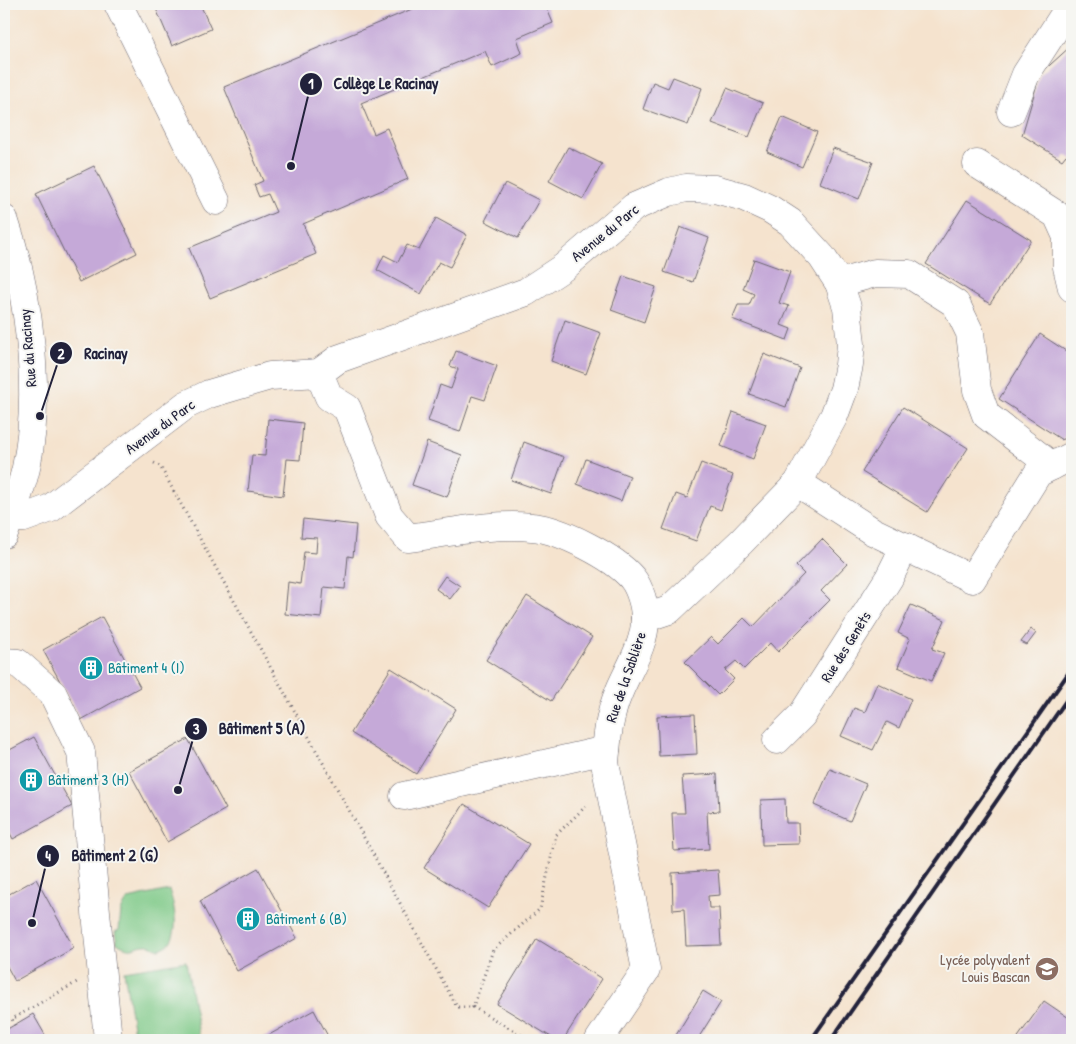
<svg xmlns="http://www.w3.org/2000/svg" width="1076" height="1044" viewBox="0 0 1076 1044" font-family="'Patrick Hand',sans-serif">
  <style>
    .green { fill: #7ec987; stroke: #507661 }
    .building { fill: #c5a9d8 }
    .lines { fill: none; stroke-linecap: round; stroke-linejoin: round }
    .minor-casing { stroke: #6c666e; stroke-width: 29 }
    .path { stroke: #6c666e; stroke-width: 3; stroke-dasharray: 1 4; stroke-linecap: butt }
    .minor { stroke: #fff; stroke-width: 28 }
    .rail { stroke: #22223b; stroke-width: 4 }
    .labels { text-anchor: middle; stroke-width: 4; stroke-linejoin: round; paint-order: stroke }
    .street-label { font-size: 15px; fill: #22223b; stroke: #f6f6f2 }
    .culture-label { font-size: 15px; fill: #0d838f; stroke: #f6f6f2; text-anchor: start }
    .education-label { font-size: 15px; fill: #785e54; stroke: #f6f6f2; text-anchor: end }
    .leader { fill: none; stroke: #22223b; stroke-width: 2 }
    .callout-dot { fill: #22223b; stroke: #f6f6f2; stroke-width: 2 }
    .mark-label { font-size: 15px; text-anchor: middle; font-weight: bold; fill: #fff }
    .callout-label { font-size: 16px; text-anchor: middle; font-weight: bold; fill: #22223b; stroke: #f6f6f2; stroke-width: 4; stroke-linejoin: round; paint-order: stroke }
  </style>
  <rect width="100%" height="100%" fill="#f6f6f2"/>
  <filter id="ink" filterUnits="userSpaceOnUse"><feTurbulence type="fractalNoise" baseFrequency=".02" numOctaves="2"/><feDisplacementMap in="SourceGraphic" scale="10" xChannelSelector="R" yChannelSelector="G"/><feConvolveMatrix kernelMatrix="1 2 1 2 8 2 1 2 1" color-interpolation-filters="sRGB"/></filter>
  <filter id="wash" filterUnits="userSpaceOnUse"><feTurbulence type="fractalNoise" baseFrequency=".0096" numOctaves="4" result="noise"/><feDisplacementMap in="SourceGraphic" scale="20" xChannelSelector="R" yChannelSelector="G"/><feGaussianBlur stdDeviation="1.12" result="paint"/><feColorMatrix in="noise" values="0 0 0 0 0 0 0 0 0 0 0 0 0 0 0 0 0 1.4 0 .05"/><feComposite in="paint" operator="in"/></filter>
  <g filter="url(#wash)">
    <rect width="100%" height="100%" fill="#f5e3ce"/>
    <!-- green -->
    <g class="green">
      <path d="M169 890C175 905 183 944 159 949 156 948 151 945 148 945 135 944 133 954 117 943L115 932 119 930 121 910 128 899Z"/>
      <path d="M186 961 200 1040H135L124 971Z"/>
    </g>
    <g id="blocks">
      <!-- building -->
      <g class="building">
        <path d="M154 4H200L211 29 172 46Z"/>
        <path d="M424 4H545L553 23 517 38 522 53 492 67 485 51 361 103 374 134 387 128 408 179 303 224 316 254 210 298 189 248 276 212 268 194 259 197 254 185 263 181 224 87Z"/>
        <path d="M1072 45V159L1066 155 1062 160 1022 135 1040 74Z"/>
        <path d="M673 77 702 88 688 125 643 109 653 82 668 88Z"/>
        <path d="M727 88 763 103 749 137 712 123Z"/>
        <path d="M782 117 817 132 802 167 767 152Z"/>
        <path d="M568 147 602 164 583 199 549 181Z"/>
        <path d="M833 148 873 162 859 199 820 183Z"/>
        <path d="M94 166 137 253 79 282 36 194Z"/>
        <path d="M505 183 539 200 518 238 485 221Z"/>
        <path d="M967 200 1031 240 990 304 926 264Z"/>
        <path d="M436 218 467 235 450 267 439 262 421 294 377 270 384 255 398 262 407 245 419 250Z"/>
        <path d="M680 227 709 238 693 282 664 272Z"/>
        <path d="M754 259 790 272 779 303 789 306 781 325 791 329 787 340 732 319 738 305H749L754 294 743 289Z"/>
        <path d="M623 276 656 287 644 322 611 310Z"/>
        <path d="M565 320 601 333 586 374 551 361Z"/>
        <path d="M1040 334 1072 355V424L1062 440 999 399Z"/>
        <path d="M456 351 497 366 485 400 472 396 460 432 428 421 440 385 451 389 458 369 450 366Z"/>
        <path d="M764 354 800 368 786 407 749 394Z"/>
        <path d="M903 407 968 448 927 512 862 472Z"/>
        <path d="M733 412 766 424 753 459 721 446Z"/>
        <path d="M268 419 303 423 300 460 287 459 283 496 248 491 252 455 265 456Z"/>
        <path d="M427 442 462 455 447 497 412 485Z"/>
        <path d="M524 442 564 457 551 494 511 480Z"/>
        <path d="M586 459 630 476 621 501 577 484Z"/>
        <path d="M701 463 733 475 721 510 710 506 696 541 663 529 676 494 687 498Z"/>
        <path d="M303 519 356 525 353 557 348 556 345 589 324 587 321 618 285 614 288 582 300 584 304 552 316 553 317 538 301 537Z"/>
        <path d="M822 539 847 564 821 591 830 600 778 652 770 643 744 669 736 661 725 670 734 679 718 695 685 662 711 637 718 644 744 618 753 627 804 574 796 566Z"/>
        <path d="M445 576 460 586 450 599 436 589Z"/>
        <path d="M527 596 592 637 551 701 486 660Z"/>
        <path d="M911 605 945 620 932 649 944 653 931 681 898 667 910 639 898 633Z"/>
        <path d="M102 617 140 687 81 720 43 650Z"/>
        <path d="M1031 629 1036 633 1027 645 1021 642Z"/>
        <path d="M391 668 456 709 416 774 351 733Z"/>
        <path d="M877 683 911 699 899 728 887 722 873 750 841 736 854 708 865 712Z"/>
        <path d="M695 714 697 754 659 756 657 716Z"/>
        <path d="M34 737 72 806 13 839 4 822V753Z"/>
        <path d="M188 739 226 809 167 842 129 771Z"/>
        <path d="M830 769 866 784 850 821 814 805Z"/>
        <path d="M717 774 719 811 707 812 709 849 674 851 672 813H685L682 776Z"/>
        <path d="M785 799 786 823H798L799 844 762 845 761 800Z"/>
        <path d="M464 804 529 844 488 908 424 868Z"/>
        <path d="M258 868 297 938 237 971 200 901Z"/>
        <path d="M718 870 720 895 708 896 709 908H719L721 945 686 946 684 909 673 910 672 873Z"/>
        <path d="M36 879 74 948 15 981 4 961V897Z"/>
        <path d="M537 939 602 979 563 1040H556L497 1004Z"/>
        <path d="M703 991 721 1002 697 1040H673Z"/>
        <path d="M1044 1001 1072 1020V1040H1016Z"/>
        <path d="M314 1010 330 1040H260Z"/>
        <path d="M33 1014 48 1040H4V1031Z"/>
      </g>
    </g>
  </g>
  <g filter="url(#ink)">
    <use href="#blocks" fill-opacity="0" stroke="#6c666e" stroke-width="1"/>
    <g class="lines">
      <!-- minor casing -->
      <g class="minor-casing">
        <g id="minor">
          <path d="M118 4 216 201"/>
          <path d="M1011 112 1026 74 1071 4"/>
          <path d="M977 164 1057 215 1067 237V267L1072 288"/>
          <path d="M4 219C29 292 42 392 26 468 21 490 12 513 4 534"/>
          <path d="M839 283 875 273 909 274 956 304 970 333 977 390 986 415 1052 466"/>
          <path d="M319 373 329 397 347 408 389 516 408 538C448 533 492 523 532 527 560 529 614 557 632 578 640 588 645 606 645 618 646 643 628 670 619 692 609 715 607 738 605 763L646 970 599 1040"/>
          <path d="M798 483 872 531 972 579 1038 473 1072 456"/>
          <path d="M10 518H24L51 508 186 405 209 394 270 376 319 373 338 359 526 292 564 267 634 207 669 192 686 188 715 189 744 197 770 209 790 222 822 257 839 283 847 307 851 344 849 365 844 389 834 416 798 483 741 542 669 610 645 618"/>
          <path d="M4 662 18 663 53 694 81 752 108 1040"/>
          <path d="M777 740 802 715 889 578 905 546"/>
          <path d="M404 796 606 750"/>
        </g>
      </g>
      <!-- path -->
      <g class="path">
        <path d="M154 463 160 466 457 1007H473"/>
        <path d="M15 1025 12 1019 77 982"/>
        <path d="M530 1040 473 1007 493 950 540 909 556 835 586 806"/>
      </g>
      <!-- minor -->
      <use href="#minor" class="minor"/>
      <!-- rail -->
      <g class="rail">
        <path d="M811 1040 1072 668"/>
        <path d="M831 1040 1072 692"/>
      </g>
    </g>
  </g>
  <!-- icons -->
  <defs>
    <g id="building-disc" transform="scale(1.25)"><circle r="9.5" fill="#0f9aa8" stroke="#f6f6f2"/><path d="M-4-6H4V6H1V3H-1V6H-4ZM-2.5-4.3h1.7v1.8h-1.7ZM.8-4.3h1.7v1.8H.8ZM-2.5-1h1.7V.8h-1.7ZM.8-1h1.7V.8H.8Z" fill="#fff"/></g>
    <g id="school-disc" transform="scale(1.25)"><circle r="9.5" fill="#8d6e63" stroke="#f6f6f2"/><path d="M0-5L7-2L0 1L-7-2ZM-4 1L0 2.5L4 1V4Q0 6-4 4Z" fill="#fff"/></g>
  </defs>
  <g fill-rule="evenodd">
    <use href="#building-disc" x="91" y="668"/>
    <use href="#building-disc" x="31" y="780"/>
    <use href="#building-disc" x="248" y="919"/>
    <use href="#school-disc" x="1047" y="969"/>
  </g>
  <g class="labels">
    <!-- street labels -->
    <g class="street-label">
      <text transform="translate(605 233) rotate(-39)" y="5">Avenue du Parc</text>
      <text transform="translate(28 348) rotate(-95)" y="5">Rue du Racinay</text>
      <text transform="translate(160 427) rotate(-36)" y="5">Avenue du Parc</text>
      <text transform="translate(846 647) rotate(-58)" y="5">Rue des Genêts</text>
      <text transform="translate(626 677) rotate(-71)" y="5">Rue de la Sablière</text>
    </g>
    <!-- culture labels -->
    <g class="culture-label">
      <text x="108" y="673">Bâtiment 4 (I)</text>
      <text x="48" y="785">Bâtiment 3 (H)</text>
      <text x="266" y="924">Bâtiment 6 (B)</text>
    </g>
    <!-- education labels -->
    <g class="education-label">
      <text x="1030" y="965">Lycée polyvalent<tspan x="1030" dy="17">Louis Bascan</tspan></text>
    </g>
  </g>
  <!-- callouts -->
  <path class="leader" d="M291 166L311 84M40 416L61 353M178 790L196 729M32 923L48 856"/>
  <g class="callout-dot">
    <circle cx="291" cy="166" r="5"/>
    <circle cx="40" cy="416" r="5"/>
    <circle cx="178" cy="790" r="5"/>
    <circle cx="32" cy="923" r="5"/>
    <circle cx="311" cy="84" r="12"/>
    <circle cx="61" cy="353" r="12"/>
    <circle cx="196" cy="729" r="12"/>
    <circle cx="48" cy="856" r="12"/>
  </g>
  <g class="mark-label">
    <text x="311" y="89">1</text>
    <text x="61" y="359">2</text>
    <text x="196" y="734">3</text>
    <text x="48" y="861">4</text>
  </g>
  <g class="callout-label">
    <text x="386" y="89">Collège Le Racinay</text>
    <text x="106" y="359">Racinay</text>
    <text x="262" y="734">Bâtiment 5 (A)</text>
    <text x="115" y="861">Bâtiment 2 (G)</text>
  </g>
  <!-- margin -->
  <rect width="1076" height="1044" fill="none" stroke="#f6f6f2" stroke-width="20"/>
</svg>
